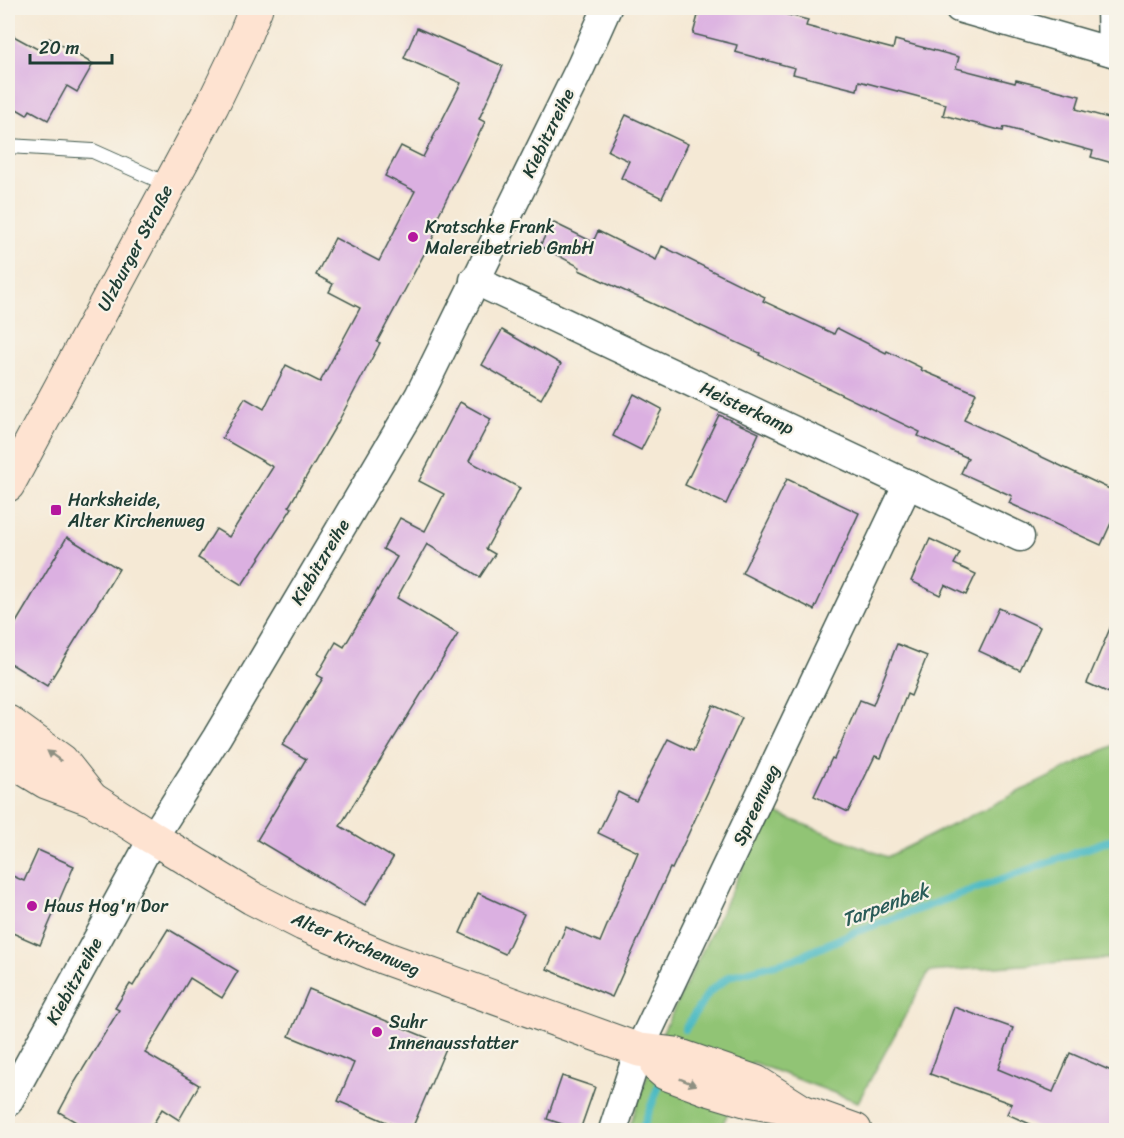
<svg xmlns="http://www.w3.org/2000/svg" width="1124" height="1138" viewBox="0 0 1124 1138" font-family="Sriracha,sans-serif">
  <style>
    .green { fill: #91c475; stroke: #588054; stroke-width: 1.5 }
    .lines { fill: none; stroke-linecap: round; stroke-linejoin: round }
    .stream { stroke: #4cbac3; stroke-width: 8 }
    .building { fill: #dbb0e1 }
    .service-casing { stroke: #3f574c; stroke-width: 16 }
    .minor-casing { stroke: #3f574c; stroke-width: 31 }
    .secondary-casing { stroke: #3f574c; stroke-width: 35 }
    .service { stroke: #fff; stroke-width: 14 }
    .minor { stroke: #fff; stroke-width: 28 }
    .secondary { stroke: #fee3d1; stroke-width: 33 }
    .oneway { fill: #8e9082 }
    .poi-dot { fill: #b5179e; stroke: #f7f3e8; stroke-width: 2 }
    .labels { text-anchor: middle; stroke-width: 4.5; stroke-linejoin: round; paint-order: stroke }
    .street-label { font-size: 18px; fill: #1f3d34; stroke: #f7f3e8 }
    .poi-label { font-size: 18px; fill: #1f3d34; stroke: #f7f3e8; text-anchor: start }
    .water-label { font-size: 20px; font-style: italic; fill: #2a5c58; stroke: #f7f3e8 }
  </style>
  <rect width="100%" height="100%" fill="#f7f3e8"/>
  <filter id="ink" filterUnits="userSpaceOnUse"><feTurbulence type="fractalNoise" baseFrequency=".0167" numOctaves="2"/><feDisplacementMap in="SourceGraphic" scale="12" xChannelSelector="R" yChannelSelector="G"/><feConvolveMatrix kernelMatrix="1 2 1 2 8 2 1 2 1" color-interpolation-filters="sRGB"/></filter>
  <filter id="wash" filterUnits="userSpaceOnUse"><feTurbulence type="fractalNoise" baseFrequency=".008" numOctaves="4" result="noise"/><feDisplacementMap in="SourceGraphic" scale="24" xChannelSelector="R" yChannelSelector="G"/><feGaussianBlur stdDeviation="1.35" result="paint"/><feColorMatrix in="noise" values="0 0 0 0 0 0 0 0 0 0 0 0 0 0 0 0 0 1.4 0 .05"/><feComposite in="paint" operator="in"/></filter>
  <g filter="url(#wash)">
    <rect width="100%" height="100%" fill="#f5e9d5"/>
    <!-- green -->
    <path class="green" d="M1116 744V958L929 972 858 1102 752 1062 720 1130H628L662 1034 770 811 887 857Z"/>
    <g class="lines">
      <!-- stream -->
      <g class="stream">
        <path d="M685 1029 709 992 730 976 795 959 855 932 1116 838"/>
        <path d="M642 1130 659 1085"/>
      </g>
    </g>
    <g id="blocks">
      <!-- building -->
      <g class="building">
        <path d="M700 8H761L808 20 806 26 893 49 895 40 959 57 956 68 1015 83 1016 80 1080 96 1076 109 1116 120V164L1091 157 1093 151 1004 127 1003 131 943 115 946 104 859 81 857 90 793 74 795 68 735 52 737 45 693 34Z"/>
        <path d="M417 28 503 66 479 119 485 122 432 228 437 230 377 342 380 343 337 424 289 506 292 508 242 585 198 558 216 529 229 537 273 467 222 438 245 398 264 409 286 365 320 382 360 308 329 292 333 284 316 275 335 238 379 261 415 191 385 176 401 146 423 157 461 83 404 58Z"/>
        <path d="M8 33 41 51 49 38 93 64 77 92 67 86 48 120 30 110 27 115 8 104Z"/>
        <path d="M626 115 688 144 662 198 621 178 629 161 608 151Z"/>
        <path d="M552 222 593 242 598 231 656 260 662 246 765 297 763 301 834 334 837 328 886 353 887 351 922 368 921 370 976 393 964 420 1116 492V512L1101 545 1009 503 1012 496 961 473 968 458 918 436 920 432 759 355 760 353 579 270 580 267 540 246Z"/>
        <path d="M502 330 561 364 541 399 482 365Z"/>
        <path d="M634 394 662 409 641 450 613 436Z"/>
        <path d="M460 402 491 419 469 461 520 488 486 549 495 554 480 577 427 544 397 598 458 634 340 826 393 858 365 905 257 840 306 759 282 745 323 678 317 675 336 642 344 647 397 557 383 549 400 518 425 531 444 494 419 481Z"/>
        <path d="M719 415 759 433 726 504 685 485Z"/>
        <path d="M787 479 859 513 814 610 742 573 772 514 771 513Z"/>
        <path d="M67 537 119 569 47 686 8 662V636Z"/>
        <path d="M930 539 960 553 954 564 976 574 966 595 945 585 940 595 911 581Z"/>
        <path d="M999 608 1040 627 1020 670 979 651Z"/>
        <path d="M1116 614V696L1087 683Z"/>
        <path d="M897 644 927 656 911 696 907 694 881 758 875 756 848 812 814 796 832 758 834 759 860 700 873 705Z"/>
        <path d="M713 705 742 718 672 869 670 868 612 997 547 969 566 927 600 942 638 852 598 833 618 792 636 801 668 739 693 751Z"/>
        <path d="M38 850 74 866 40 945 8 931V874L24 881Z"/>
        <path d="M478 893 524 914 505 954 460 933Z"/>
        <path d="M168 929 238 971 222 998 190 978 145 1053 199 1085 179 1120 162 1109 149 1131H91L59 1112 75 1082 119 1010 115 1008 130 984 133 986Z"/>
        <path d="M309 989 447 1046 411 1131H407L338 1101 354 1063 289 1036Z"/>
        <path d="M954 1007 1013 1028 998 1069 1053 1092 1070 1053 1116 1073V1131H1046L1007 1114 1012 1104 930 1074Z"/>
        <path d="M562 1076 595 1087 580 1130 547 1119Z"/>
      </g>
    </g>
  </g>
  <g filter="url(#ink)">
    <use href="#blocks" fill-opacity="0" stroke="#3f574c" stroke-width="1.5"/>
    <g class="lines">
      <!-- service casing -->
      <g class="service-casing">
        <path id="service" d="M8 146 93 151 169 185"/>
      </g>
      <!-- minor casing -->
      <g class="minor-casing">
        <g id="minor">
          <path d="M959 8 1112 52"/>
          <path d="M1111 8 1112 52 1116 53"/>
          <path d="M474 280 1020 537"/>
          <path d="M8 1102 153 838 217 737 419 396 581 66 607 8"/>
          <path d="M613 1130 639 1050 908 484"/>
        </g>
      </g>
      <!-- secondary casing -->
      <g class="secondary-casing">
        <g id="secondary">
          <path d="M8 485 212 106 239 50 256 8"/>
          <path d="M8 722 62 761 92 799"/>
          <path d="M8 759 46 782 92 799 153 838 252 898 303 924 385 958 639 1050 675 1054 756 1082 802 1111"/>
          <path d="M658 1067 665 1073 708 1089 748 1101 802 1111 855 1130"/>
        </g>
      </g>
      <!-- service -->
      <use href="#service" class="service"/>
      <!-- minor -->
      <use href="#minor" class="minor"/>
      <!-- secondary -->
      <use href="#secondary" class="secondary"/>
    </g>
    <!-- one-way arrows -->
    <defs><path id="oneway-solid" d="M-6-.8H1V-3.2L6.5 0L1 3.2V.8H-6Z" transform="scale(1.5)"/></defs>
    <g class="oneway">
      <use href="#oneway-solid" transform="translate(54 756) rotate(-144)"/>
      <use href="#oneway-solid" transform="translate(688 1082) rotate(22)"/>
    </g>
  </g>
  <!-- markers -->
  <g class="poi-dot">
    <circle cx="413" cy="237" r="6"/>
    <rect x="50" y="504" width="12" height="12" rx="3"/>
    <circle cx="32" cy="906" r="6"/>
    <circle cx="377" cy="1032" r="6"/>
  </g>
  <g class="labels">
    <!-- street labels -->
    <g class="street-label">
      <text transform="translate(548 133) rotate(-64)" y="6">Kiebitzreihe</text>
      <text transform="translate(135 248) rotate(-62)" y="6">Ulzburger Straße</text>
      <text transform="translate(747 408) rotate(25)" y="6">Heisterkamp</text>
      <text transform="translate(320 562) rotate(-59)" y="6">Kiebitzreihe</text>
      <text transform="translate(756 805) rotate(-65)" y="6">Spreenweg</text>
      <text transform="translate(356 944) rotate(23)" y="6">Alter Kirchenweg</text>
      <text transform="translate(74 981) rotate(-61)" y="6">Kiebitzreihe</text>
    </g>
    <!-- poi labels -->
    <g class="poi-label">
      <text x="425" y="233">Kratschke Frank<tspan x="425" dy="21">Malereibetrieb GmbH</tspan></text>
      <text x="68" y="506">Harksheide,<tspan x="68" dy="21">Alter Kirchenweg</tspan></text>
      <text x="44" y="912">Haus Hog'n Dor</text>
      <text x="389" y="1028">Suhr<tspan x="389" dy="21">Innenausstatter</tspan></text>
    </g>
    <!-- water labels -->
    <g class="water-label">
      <text transform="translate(885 905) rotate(-20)" y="7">Tarpenbek</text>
    </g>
  </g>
  <!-- margin -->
  <rect width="1124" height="1138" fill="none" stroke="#f7f3e8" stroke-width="30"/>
  <!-- scale -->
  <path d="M30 54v9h82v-9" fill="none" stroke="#1f3d34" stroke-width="3"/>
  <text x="39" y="54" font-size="18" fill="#1f3d34" stroke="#f7f3e8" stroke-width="4.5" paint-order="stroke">20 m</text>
</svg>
